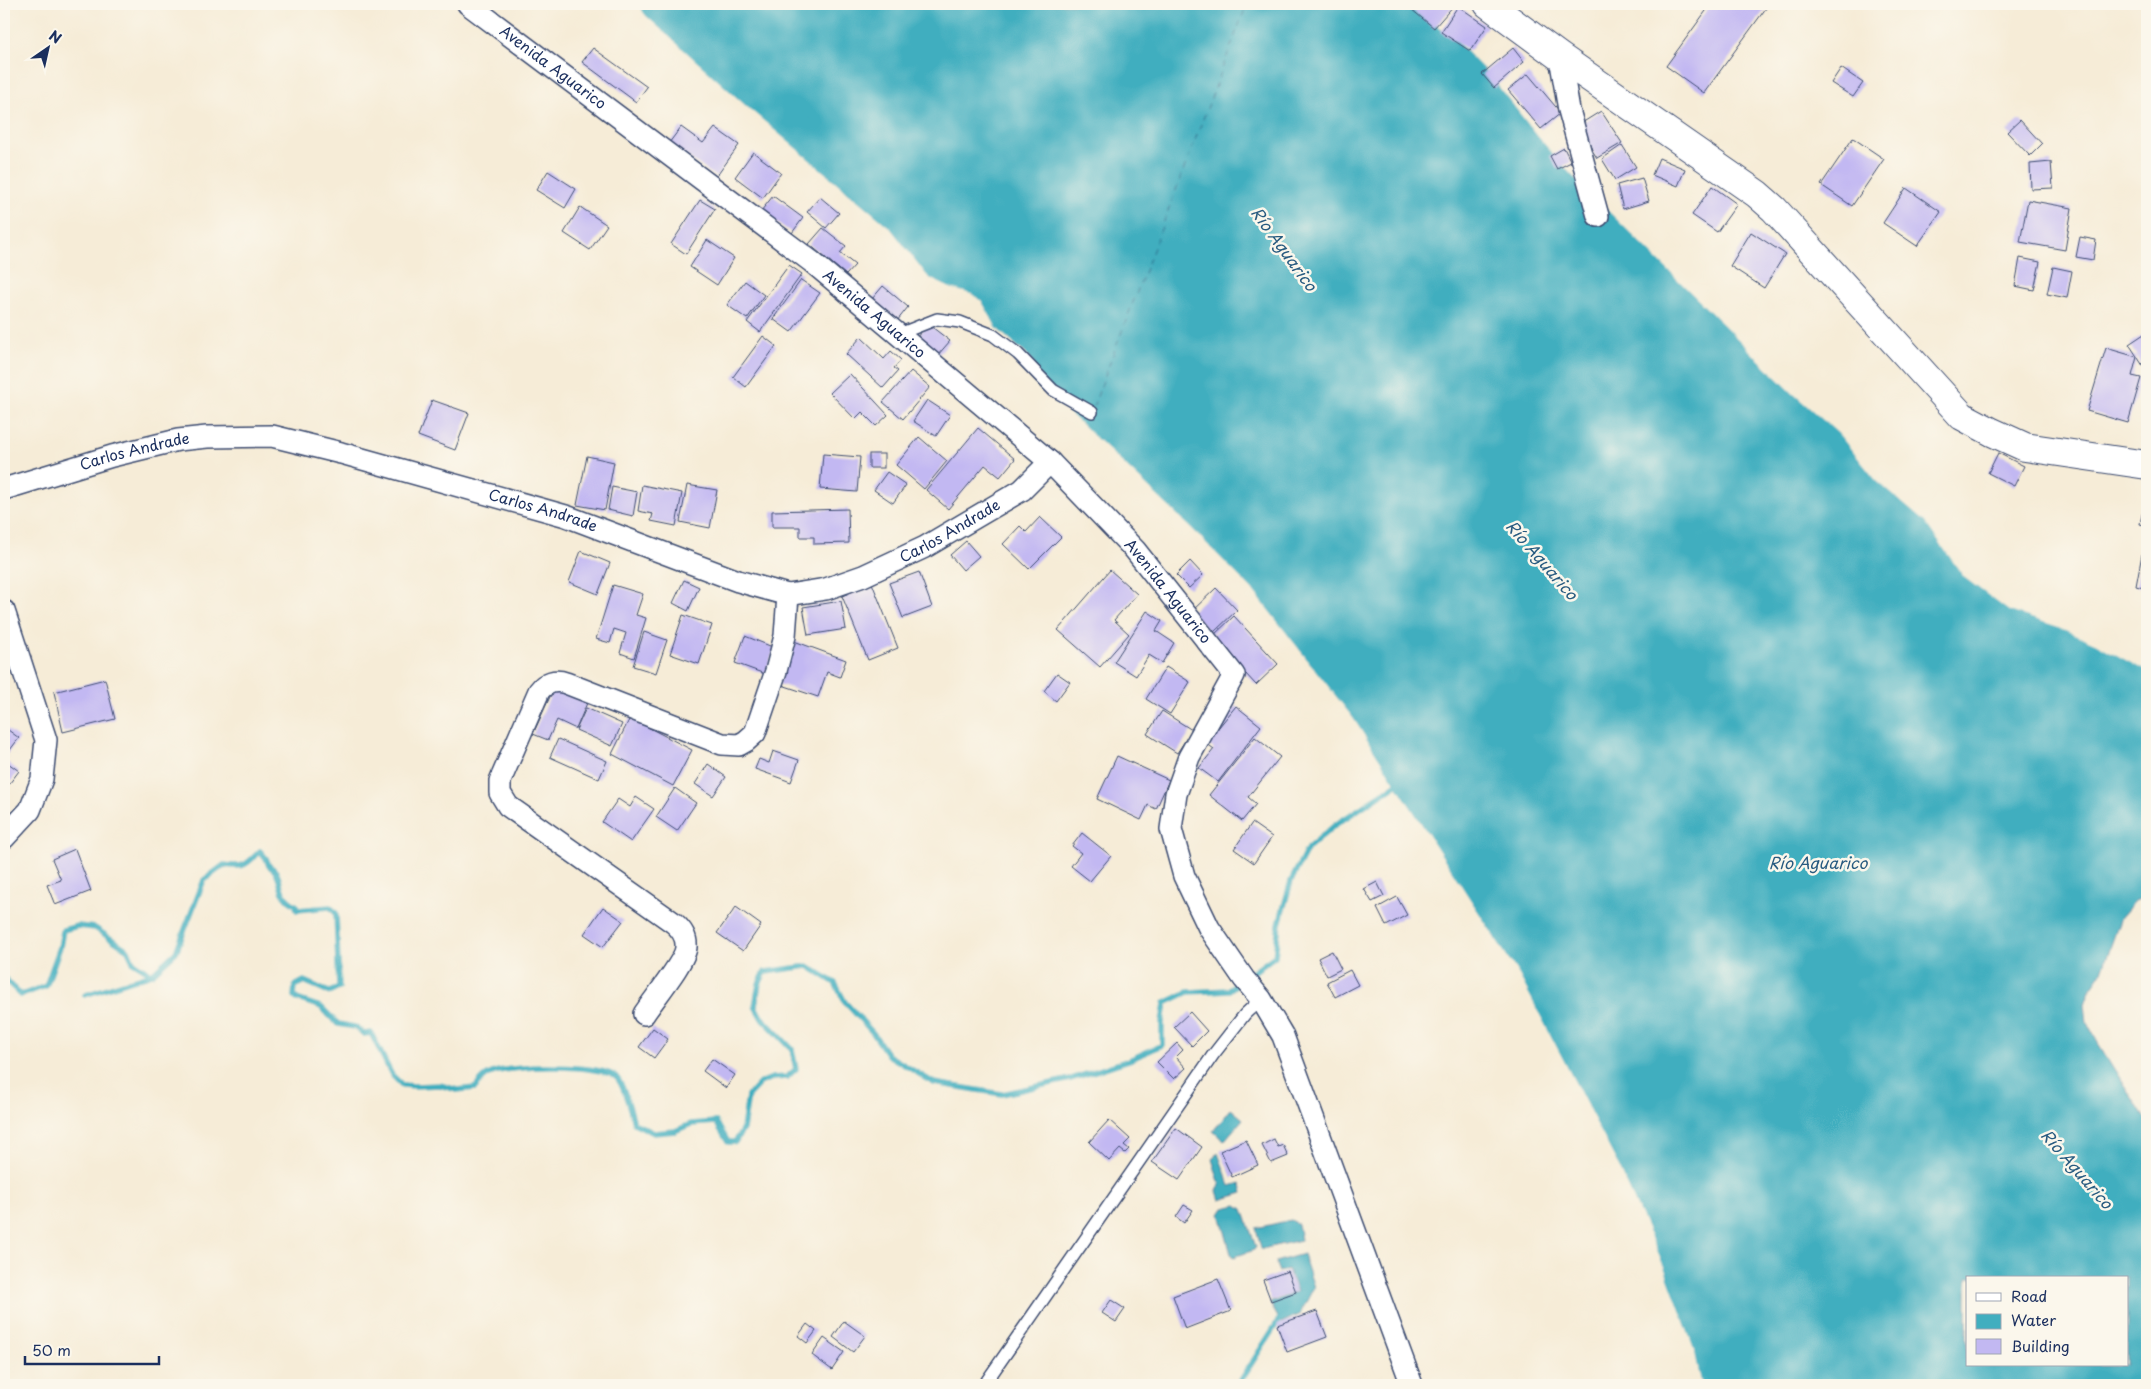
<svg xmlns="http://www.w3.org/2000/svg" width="2151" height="1389" viewBox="0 0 2151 1389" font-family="'Playpen Sans',sans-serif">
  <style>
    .water { fill: #41aebf; stroke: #2e6e8e; fill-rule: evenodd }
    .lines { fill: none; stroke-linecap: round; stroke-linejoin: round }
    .stream { stroke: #41aebf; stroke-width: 5.5 }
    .river { stroke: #41aebf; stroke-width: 32 }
    .ferry { stroke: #285b80; stroke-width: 1; stroke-dasharray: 6 5; stroke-linecap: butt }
    .building { fill: #c2b8f2 }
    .lane-casing { stroke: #3c4b70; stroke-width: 14 }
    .street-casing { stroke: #3c4b70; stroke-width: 24 }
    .secondary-casing { stroke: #3c4b70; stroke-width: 30 }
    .lane { stroke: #fff; stroke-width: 11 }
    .street { stroke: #fff; stroke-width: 21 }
    .secondary { stroke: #fff; stroke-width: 28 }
    .labels { text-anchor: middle; stroke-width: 5; stroke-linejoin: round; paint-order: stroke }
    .street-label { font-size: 15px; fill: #1b2f5e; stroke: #fbf7ec }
    .water-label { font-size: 16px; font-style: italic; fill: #285b80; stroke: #fbf7ec }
  </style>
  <rect width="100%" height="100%" fill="#fbf7ec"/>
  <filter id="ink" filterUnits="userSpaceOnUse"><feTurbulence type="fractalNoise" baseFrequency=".02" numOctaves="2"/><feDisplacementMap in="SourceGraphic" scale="10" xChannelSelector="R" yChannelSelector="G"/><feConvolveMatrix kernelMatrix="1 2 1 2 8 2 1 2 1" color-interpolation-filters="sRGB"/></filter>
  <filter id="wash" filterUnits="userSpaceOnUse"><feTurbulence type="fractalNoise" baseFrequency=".0096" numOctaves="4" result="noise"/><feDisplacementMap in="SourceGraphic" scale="20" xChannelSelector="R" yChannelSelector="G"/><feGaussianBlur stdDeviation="1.12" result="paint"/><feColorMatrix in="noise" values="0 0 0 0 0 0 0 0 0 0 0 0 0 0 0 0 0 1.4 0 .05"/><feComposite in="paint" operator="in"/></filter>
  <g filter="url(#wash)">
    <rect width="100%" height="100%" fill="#f6ecd7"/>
    <!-- water -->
    <g class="water">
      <path d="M657 4H1380L1441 49 1476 84 1525 146 1559 185 1782 405 1827 445 1865 492 1913 533 1953 589 2001 625 2050 641 2089 658 2147 690V896L2135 901 2121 917 2101 974 2090 990 2085 1004 2087 1022 2098 1043 2147 1122V1385H1718L1710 1346 1679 1261 1630 1153 1533 967 1367 710 1265 581 1202 516 1057 379 1042 347 1010 319 995 292 981 280 956 273 939 265 902 217 759 96ZM1967 1278H2127V1365H1967Z"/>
      <path d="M1231 1109 1243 1119 1224 1141 1213 1131Z"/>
      <path d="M1218 1153 1230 1186 1240 1183 1243 1193 1220 1200 1217 1191 1220 1185 1212 1159Z"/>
      <path d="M1237 1205 1243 1209 1256 1247 1254 1250 1234 1257 1231 1254 1220 1214 1224 1208Z"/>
      <path d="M1291 1220 1298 1224 1301 1240 1261 1249 1256 1228Z"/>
      <path d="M1303 1254 1314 1287 1300 1314 1281 1323 1270 1303 1297 1292 1288 1269 1279 1272 1275 1262Z"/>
    </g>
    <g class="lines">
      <!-- stream -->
      <g class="stream">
        <path d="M4 978 21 995 46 986 60 947 63 930 78 926 95 928 128 950 133 962 152 974"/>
        <path d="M85 995 152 974 176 952 204 880 224 865C245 868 246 865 260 851L266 858 269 866C286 875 273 893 296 905L297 910 330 907 336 913 339 988 329 992 304 981 295 986 294 996 297 999 321 1007 338 1024 355 1027 364 1034 371 1033 392 1075 402 1085 415 1086 440 1085 457 1090 475 1088C481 1081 484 1076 492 1073 510 1065 602 1064 616 1077 624 1084 631 1112 634 1123L654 1133 675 1131 691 1124 716 1122 728 1142H735L743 1129 748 1096 760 1083 772 1078 787 1077 796 1069 792 1049 761 1017 755 1006 759 984 765 972 808 966 835 983 845 1002 873 1033 888 1055 934 1083 1002 1094 1071 1079 1129 1060 1162 1045V1023L1165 1003 1188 992 1229 990 1275 956 1279 924 1291 881 1308 848 1335 825 1415 772"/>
        <path d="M1238 1385 1282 1315"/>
      </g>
      <!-- river -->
      <g class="river">
        <path d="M657 4 759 96 902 217 939 265 956 273 981 280 995 292 1010 319 1042 347 1057 379 1202 516 1266 581 1367 710 1533 967 1630 1153 1679 1261 1710 1346 1718 1385"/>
        <path d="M1380 4 1441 49 1476 84 1525 146 1559 185 1782 405 1827 445 1865 492 1913 533 1953 589 2001 625 2050 641 2089 658 2147 690"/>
      </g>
      <!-- ferry -->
      <path class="ferry" d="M1093 407 1247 4"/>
    </g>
    <g id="blocks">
      <!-- building -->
      <g class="building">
        <path d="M1405 4H1455L1434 28Z"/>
        <path d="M1711 4H1769L1704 93 1666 66Z"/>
        <path d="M1458 6 1487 26 1470 51 1441 32Z"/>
        <path d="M593 48 647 87 636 102 582 62Z"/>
        <path d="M1513 48 1524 62 1494 88 1482 74Z"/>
        <path d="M1841 68 1863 83 1853 97 1831 83Z"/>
        <path d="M1528 74 1561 113 1541 129 1508 90Z"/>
        <path d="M1601 111 1622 143 1597 158 1577 126Z"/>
        <path d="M2020 120 2042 144 2030 156 2007 132Z"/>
        <path d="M681 127 703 143 715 128 739 145 716 177 669 143Z"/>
        <path d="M1853 138 1884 159 1852 206 1821 185Z"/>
        <path d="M1622 145 1636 167 1615 180 1602 159Z"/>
        <path d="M1564 148 1571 162 1557 169 1550 156Z"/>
        <path d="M753 152 781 173 763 198 735 177Z"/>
        <path d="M1659 158 1685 169 1678 186 1652 175Z"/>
        <path d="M2051 162 2053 188 2031 189 2030 164Z"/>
        <path d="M548 171 576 189 565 208 536 190Z"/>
        <path d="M1642 178 1649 201 1623 209 1617 185Z"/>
        <path d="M1712 186 1737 204 1717 232 1692 215Z"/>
        <path d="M1906 188 1941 212 1917 246 1883 223Z"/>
        <path d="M773 196 803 218 792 233 761 211Z"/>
        <path d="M820 197 839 213 826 228 807 212Z"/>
        <path d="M700 200 715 209 686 254 671 244Z"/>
        <path d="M2028 200 2072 208 2065 250 2020 242Z"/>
        <path d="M580 207 607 225 590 250 564 233Z"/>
        <path d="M823 228 846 246 840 253 855 265 846 275 809 244Z"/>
        <path d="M1751 232 1785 254 1764 288 1730 266Z"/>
        <path d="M2080 237 2096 240 2093 260 2076 257Z"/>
        <path d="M707 240 734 258 717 285 690 267Z"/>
        <path d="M2020 258 2040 262 2034 290 2015 286Z"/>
        <path d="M789 265 802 274 760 332 747 322Z"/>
        <path d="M2053 267 2072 271 2067 298 2047 294Z"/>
        <path d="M801 280 820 293 791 332 773 319Z"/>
        <path d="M745 281 764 295 747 319 727 305Z"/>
        <path d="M883 286 908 307 897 321 872 299Z"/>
        <path d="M928 324 950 341 937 356 916 338Z"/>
        <path d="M2147 332V372L2129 344Z"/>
        <path d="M763 336 776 346 746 387 733 377Z"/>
        <path d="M861 337 884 359 891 351 901 360 894 368 898 371 883 388 846 354Z"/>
        <path d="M2106 348 2137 357 2132 376 2141 378 2128 423 2087 411Z"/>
        <path d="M911 371 930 387 903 419 883 402Z"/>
        <path d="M850 374 888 415 876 426 862 412 855 419 830 393Z"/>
        <path d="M432 400 469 413 455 450 418 436Z"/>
        <path d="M927 400 950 415 936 436 913 421Z"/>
        <path d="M978 428 1015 459 1000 477 985 465 948 509 926 490Z"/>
        <path d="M919 437 947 461 924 489 896 465Z"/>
        <path d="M1998 453 2024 466 2014 486 1988 473Z"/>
        <path d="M823 454 860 457 857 492 820 489Z"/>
        <rect x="869" y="454" width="15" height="14"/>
        <path d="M587 456 614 462 605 510 577 505Z"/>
        <path d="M887 472 906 485 893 503 874 490Z"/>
        <path d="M642 485 682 493 676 526 651 521 653 514 638 511Z"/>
        <path d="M687 485 717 490 710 528 680 522Z"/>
        <path d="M612 487 637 492 633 516 608 510Z"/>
        <path d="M2145 501 2147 502V526L2140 524Z"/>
        <path d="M848 509 849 543 814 544V537H800V527H772V511Z"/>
        <path d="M1040 517 1061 537 1029 569 1003 544 1020 526 1026 532Z"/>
        <path d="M2146 533H2147V589L2136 586Z"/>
        <path d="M966 541 979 556 963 570 950 555Z"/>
        <path d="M581 551 610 563 598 594 569 582Z"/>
        <path d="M1190 561 1203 575 1189 588 1176 575Z"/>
        <path d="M1110 570 1137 594 1114 620 1129 634 1100 667 1058 630Z"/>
        <path d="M919 572 932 607 903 618 889 583Z"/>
        <path d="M684 580 699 587 688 611 673 603Z"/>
        <path d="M872 583 898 648 868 660 842 596Z"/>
        <path d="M613 585 643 594 636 615 646 618 634 658 620 653 626 633 614 629 610 643 596 639Z"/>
        <path d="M1216 588 1237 610 1212 634 1191 612Z"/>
        <path d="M841 601 846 629 808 635 803 607Z"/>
        <path d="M1147 611 1162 621 1156 631 1174 643 1162 663 1149 655 1136 676 1114 662Z"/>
        <path d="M683 615 712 625 699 664 670 654Z"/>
        <path d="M1234 616 1278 664 1256 685 1212 637Z"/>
        <path d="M644 632 667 640 656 673 633 666Z"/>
        <path d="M745 636 775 648 765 674 735 663Z"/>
        <path d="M794 641 846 660 840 677 827 672 818 697 779 684Z"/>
        <path d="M1166 667 1190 682 1170 714 1146 699Z"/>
        <path d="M1057 673 1070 682 1056 701 1044 691Z"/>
        <path d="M105 679 115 719 63 732 54 692Z"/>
        <path d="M554 688 587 703 576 729 557 720 548 740 533 734Z"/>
        <path d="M1236 706 1261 726 1218 782 1199 768 1214 749 1206 743Z"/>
        <path d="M586 708 622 724 612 746 576 730Z"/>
        <path d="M1162 711 1192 730 1177 753 1147 734Z"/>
        <path d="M630 718 692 750 673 786 612 754Z"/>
        <path d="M4 727 19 738 4 758Z"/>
        <path d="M1255 737 1280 757 1248 797 1256 804 1242 821 1209 795Z"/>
        <path d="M558 739 607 761 599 779 550 757Z"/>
        <path d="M773 751 799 760 791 782 755 769 759 759 769 763Z"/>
        <path d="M1117 756 1169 780 1156 809 1148 805 1141 820 1097 799Z"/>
        <path d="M4 760 19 771 6 788 4 787Z"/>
        <path d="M708 764 726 777 713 796 695 784Z"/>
        <path d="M675 788 696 803 677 831 656 817Z"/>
        <path d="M636 797 654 809 631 842 602 822 618 799 630 807Z"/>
        <path d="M1252 823 1272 837 1254 863 1234 849Z"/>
        <path d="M1082 833 1111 856 1090 881 1071 866 1081 853 1072 846Z"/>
        <path d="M75 849 91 891 55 905 47 885 61 880 52 859Z"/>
        <path d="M1377 882 1384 896 1372 902 1364 889Z"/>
        <path d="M1397 897 1407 915 1386 926 1377 908Z"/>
        <path d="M603 907 623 921 603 947 584 934Z"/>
        <path d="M736 907 761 925 743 951 717 933Z"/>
        <path d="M1332 951 1341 969 1327 976 1318 958Z"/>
        <path d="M1350 970 1358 985 1335 997 1327 982Z"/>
        <path d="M1190 1012 1207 1031 1192 1046 1174 1027Z"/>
        <path d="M653 1028 668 1039 654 1058 639 1047Z"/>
        <path d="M1177 1043 1183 1050 1176 1057 1186 1068 1174 1079 1157 1062Z"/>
        <path d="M712 1059 735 1075 726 1088 703 1071Z"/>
        <path d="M1109 1120 1130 1139 1124 1145 1129 1149 1125 1153 1120 1149 1109 1161 1089 1142Z"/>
        <path d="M1176 1128 1202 1147 1179 1180 1152 1162Z"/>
        <path d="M1274 1139 1278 1147 1283 1145 1288 1156 1271 1163 1262 1145Z"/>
        <path d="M1246 1140 1258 1165 1232 1177 1220 1151Z"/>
        <path d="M1184 1205 1193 1210 1184 1223 1176 1217Z"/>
        <path d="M1288 1271 1296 1292 1271 1301 1263 1280Z"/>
        <path d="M1218 1279 1231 1311 1185 1329 1173 1296Z"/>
        <path d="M1111 1300 1125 1309 1116 1322 1102 1313Z"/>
        <path d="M1317 1311 1327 1337 1287 1352 1277 1325Z"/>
        <path d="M844 1321 865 1336 853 1352 833 1337Z"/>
        <path d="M807 1324 816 1331 807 1343 798 1336Z"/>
        <path d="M824 1338 844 1352 832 1370 812 1355Z"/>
      </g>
    </g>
  </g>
  <g filter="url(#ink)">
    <use href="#blocks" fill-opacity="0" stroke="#3c4b70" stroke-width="1"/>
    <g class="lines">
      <!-- lane casing -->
      <g class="lane-casing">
        <g id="lane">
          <path d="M899 334 937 319 960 322 993 335 1018 354 1053 390 1092 412"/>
          <path d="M984 1385 1213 1055 1245 1014 1261 999"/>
        </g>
      </g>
      <!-- street casing -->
      <g class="street-casing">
        <g id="street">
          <path id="s1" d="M468 4 812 262 1050 462 1135 550 1234 675 1189 757 1176 794 1171 829 1184 876 1209 928 1244 979 1261 999 1283 1036 1412 1385"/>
          <path d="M1560 57 1569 110 1598 216"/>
          <path id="s2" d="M4 489 112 456 178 440 207 437 272 436 341 453 566 516 738 581 788 595 826 589 863 576 925 547 1022 490 1050 462"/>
          <path d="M4 611 46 740 42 779 30 810 4 838"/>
          <path d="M644 1014C653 1000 686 960 686 947 687 936 681 929 674 923L508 806 500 793V781L539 691C546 682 555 679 566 683L722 744 739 745 746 741 755 733 776 671 785 636 788 595"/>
        </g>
      </g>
      <!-- secondary casing -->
      <g class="secondary-casing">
        <path id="secondary" d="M1488 4 1560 57 1757 194 1774 209 1962 416 1992 432 2025 447 2147 465"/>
      </g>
      <!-- lane -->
      <use href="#lane" class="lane"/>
      <!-- street -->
      <use href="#street" class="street"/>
      <!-- secondary -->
      <use href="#secondary" class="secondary"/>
    </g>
  </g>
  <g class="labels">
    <!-- street labels -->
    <g class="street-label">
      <text dy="5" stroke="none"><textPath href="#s1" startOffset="106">Avenida Aguarico</textPath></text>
      <text dy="5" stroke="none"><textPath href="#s1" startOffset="511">Avenida Aguarico</textPath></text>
      <text dy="5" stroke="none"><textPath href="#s2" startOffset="136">Carlos Andrade</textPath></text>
      <text dy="5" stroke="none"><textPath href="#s2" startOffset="556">Carlos Andrade</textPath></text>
      <text dy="5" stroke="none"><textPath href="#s2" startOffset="991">Carlos Andrade</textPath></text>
      <text dy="5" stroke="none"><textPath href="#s1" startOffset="916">Avenida Aguarico</textPath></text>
    </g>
    <!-- water labels -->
    <g class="water-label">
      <text transform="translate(1284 249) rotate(54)" y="6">Río Aguarico</text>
      <text transform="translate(1542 560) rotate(49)" y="6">Río Aguarico</text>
      <text x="1818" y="869">Río Aguarico</text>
      <text transform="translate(2077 1169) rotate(49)" y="6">Río Aguarico</text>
    </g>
  </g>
  <!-- margin -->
  <rect width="2151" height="1389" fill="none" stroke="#fbf7ec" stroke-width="20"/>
  <!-- legend -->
  <rect x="1966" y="1276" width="162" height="90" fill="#fbf7ec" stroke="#a1a7b3"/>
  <rect x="1976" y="1293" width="25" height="8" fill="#ffffff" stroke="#a1a7b3"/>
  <text x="2011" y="1302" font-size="15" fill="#1b2f5e">Road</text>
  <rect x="1976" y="1314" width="25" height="15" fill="#41aebf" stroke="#a1a7b3"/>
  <text x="2011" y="1326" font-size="15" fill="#1b2f5e">Water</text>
  <rect x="1976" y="1339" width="25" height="15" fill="#c2b8f2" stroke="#a1a7b3"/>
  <text x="2011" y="1352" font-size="15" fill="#1b2f5e">Building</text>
  <!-- north arrow -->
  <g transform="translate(48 48) rotate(34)" stroke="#fbf7ec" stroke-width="4" paint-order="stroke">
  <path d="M0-4L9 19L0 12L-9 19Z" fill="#1b2f5e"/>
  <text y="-8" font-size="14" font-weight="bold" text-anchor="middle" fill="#1b2f5e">N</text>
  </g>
  <!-- scale -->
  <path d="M25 1356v8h134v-8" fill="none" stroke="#1b2f5e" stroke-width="2.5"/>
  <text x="32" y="1356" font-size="15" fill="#1b2f5e" stroke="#fbf7ec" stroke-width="4" paint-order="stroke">50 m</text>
</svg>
